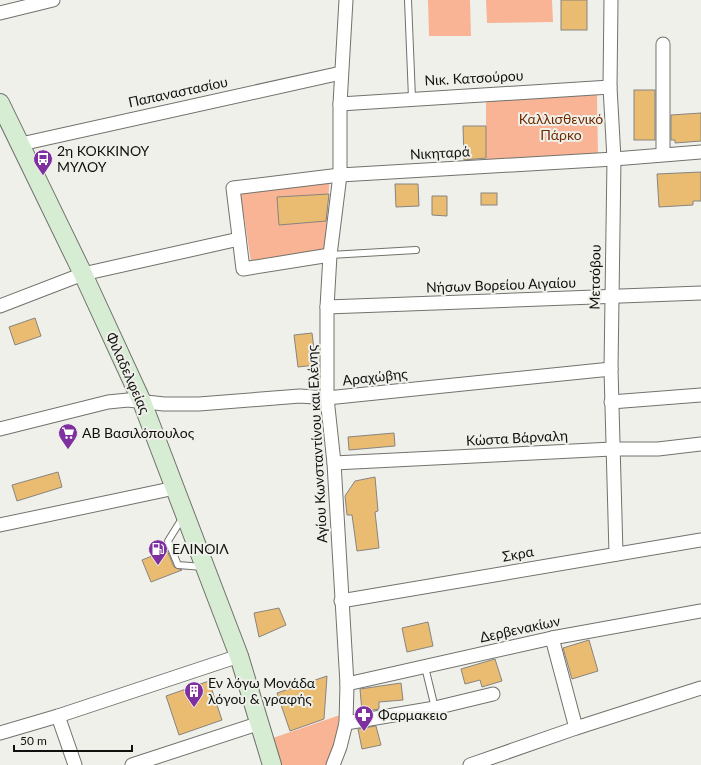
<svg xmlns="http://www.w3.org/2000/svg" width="701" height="765" viewBox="0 0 701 765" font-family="Lato,sans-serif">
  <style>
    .green { fill: #f8b494 }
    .building { fill: #eabc72; stroke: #878480 }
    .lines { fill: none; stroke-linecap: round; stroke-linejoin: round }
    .service-casing { stroke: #72726d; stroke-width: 8 }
    .minor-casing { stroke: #72726d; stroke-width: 15 }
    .secondary-casing { stroke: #72726d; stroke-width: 20 }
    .service { stroke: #fff; stroke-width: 6 }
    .minor { stroke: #fff; stroke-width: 13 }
    .secondary { stroke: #d7edd3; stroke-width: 18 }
    .labels { text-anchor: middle; stroke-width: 4; stroke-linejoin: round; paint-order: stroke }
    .street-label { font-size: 14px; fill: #10100e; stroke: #f0f0eb }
    .park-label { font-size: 14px; fill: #702c00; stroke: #f0f0eb }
    .poi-label { font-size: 14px; fill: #10100e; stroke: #f0f0eb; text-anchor: start }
  </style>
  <rect width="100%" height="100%" fill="#f0f0eb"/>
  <!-- green -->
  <g class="green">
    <path d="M428 0H470L471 36H429Z"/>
    <path d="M486 0H552L553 22 487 23Z"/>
    <path d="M597 95 598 155 486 161V101Z"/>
    <path d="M330 172 325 251 251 262 239 184Z"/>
    <path d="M340 715 334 749 328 765H278L270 739Z"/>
  </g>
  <!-- building -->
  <g class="building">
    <rect x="561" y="0" width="26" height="30"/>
    <rect x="634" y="90" width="21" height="50"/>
    <path d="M701 113V141L675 143V140H671V115Z"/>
    <path d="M463 126H486V158L464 160Z"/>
    <path d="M701 172V201H693V205L659 207 657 174Z"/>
    <path d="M395 184H418L419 206 396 207Z"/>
    <rect x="481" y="193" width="16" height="12"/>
    <path d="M329 194 326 221 279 225 277 197Z"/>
    <path d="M432 196H447V216L432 215Z"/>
    <path d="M35 318 41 336 15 345 9 327Z"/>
    <path d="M312 333 316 365 298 367 294 335Z"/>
    <path d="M394 433 395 446 349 450 348 437Z"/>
    <path d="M58 472 62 487 17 501 12 485Z"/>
    <path d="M375 477 378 511 375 512 379 548 357 551 352 515H347L345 496 355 481Z"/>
    <path d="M167 550 174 567 182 570 151 582 142 560Z"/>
    <path d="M279 608 286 625 259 637 254 613Z"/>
    <path d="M428 622 433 646 407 652 402 628Z"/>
    <path d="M589 640 598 671 572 679 563 648Z"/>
    <path d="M495 659 502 681 482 687 480 680 465 684 461 669Z"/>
    <path d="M327 676 324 719 290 731 277 693Z"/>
    <path d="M209 681 222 720 179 735 166 696Z"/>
    <path d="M401 683 403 700 379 702V709L362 712 360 689Z"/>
    <path d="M376 726 381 745 362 749 358 729Z"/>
  </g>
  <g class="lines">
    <!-- service casing -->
    <g class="service-casing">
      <g id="service">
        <path d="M408 0 412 98"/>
        <path d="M330 255 416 250"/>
        <path d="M183 517 168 541 178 565 203 567"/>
        <path d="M425 667 435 708"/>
      </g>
    </g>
    <!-- minor casing -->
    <g class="minor-casing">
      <g id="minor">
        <path d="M611 0 610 87 614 159 611 369 616 554"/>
        <path d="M0 13 53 0"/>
        <path d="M340 104 610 87"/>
        <path d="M21 144 341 73"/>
        <path d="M663 154V44"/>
        <path d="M330 255 243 269 233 188 340 175 614 159 701 152"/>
        <path d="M0 306 83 274 239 239"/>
        <path d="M327 307 701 293"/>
        <path d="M611 402 701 395"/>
        <path d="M0 429 108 402 128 400 164 404H199L300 396 327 398 611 369"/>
        <path d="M334 463 612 449H658L701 444"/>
        <path d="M0 525 175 488"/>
        <path d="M341 601 701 540"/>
        <path d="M552 638 576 728"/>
        <path d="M347 684 552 638 701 611"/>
        <path d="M58 716 75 765"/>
        <path d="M346 723 435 708 493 694"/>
        <path d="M0 733 58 716 239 656"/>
        <path d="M132 765 260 723"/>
        <path d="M333 765 340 747 346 723 347 684 334 463 327 398V307L330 255 340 175V104L346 0"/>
        <path d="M470 765 576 728 701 688"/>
      </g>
    </g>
    <!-- secondary casing -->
    <g class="secondary-casing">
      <path id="secondary" d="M0 103 83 274 142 402 239 656 272 765"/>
    </g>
    <!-- service -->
    <use href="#service" class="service"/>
    <!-- minor -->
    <use href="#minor" class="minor"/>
    <!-- secondary -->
    <use href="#secondary" class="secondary"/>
  </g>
  <!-- icons -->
  <defs>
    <g id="bus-pin" transform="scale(1)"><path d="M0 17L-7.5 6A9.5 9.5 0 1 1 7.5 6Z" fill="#7e30a1" stroke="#f0f0eb"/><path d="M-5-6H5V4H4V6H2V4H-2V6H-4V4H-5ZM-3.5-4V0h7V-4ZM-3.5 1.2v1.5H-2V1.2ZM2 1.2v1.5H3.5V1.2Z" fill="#fff"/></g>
    <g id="supermarket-pin" transform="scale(1)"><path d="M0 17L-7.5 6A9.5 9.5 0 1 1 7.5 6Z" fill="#7e30a1" stroke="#f0f0eb"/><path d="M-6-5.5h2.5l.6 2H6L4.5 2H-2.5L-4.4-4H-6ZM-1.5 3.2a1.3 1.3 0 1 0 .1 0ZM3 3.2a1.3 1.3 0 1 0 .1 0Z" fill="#fff"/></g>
    <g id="fuel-pin" transform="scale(1)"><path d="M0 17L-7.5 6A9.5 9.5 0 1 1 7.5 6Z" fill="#7e30a1" stroke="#f0f0eb"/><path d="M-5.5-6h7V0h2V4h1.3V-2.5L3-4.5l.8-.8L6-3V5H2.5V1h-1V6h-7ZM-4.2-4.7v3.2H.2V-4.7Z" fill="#fff"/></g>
    <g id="building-pin" transform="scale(1)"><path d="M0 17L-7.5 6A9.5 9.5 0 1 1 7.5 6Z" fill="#7e30a1" stroke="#f0f0eb"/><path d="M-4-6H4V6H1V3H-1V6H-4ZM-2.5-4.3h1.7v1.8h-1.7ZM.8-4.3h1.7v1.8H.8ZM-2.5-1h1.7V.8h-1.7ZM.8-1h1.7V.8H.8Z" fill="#fff"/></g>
    <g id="pharmacy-pin" transform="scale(1)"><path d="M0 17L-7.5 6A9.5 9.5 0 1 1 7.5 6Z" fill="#7e30a1" stroke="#f0f0eb"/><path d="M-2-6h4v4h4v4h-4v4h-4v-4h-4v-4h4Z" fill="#fff"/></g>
  </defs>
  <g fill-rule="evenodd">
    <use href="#bus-pin" x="43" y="159"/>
    <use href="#supermarket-pin" x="68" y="433"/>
    <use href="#fuel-pin" x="158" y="549"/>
    <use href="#building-pin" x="194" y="691"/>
    <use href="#pharmacy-pin" x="364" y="715"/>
  </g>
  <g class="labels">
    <!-- street labels -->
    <g class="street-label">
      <text transform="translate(474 78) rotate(-3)" y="5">Νικ. Κατσούρου</text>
      <text transform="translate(178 92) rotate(-12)" y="5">Παπαναστασίου</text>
      <text transform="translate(440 153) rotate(-3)" y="5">Νικηταρά</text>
      <text transform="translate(595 277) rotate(-89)" y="5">Μετσόβου</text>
      <text transform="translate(501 285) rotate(-2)" y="5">Νήσων Βορείου Αιγαίου</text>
      <text transform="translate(128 373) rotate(66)" y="5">Φιλαδελφείας</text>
      <text transform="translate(375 377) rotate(-6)" y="5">Αραχώβης</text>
      <text transform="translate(517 438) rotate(-3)" y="5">Κώστα Βάρναλη</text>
      <text transform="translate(317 444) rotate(-93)" y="5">Αγίου Κωνσταντίνου και Ελένης</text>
      <text transform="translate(518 554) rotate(-10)" y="5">Σκρα</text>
      <text transform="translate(520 629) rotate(-12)" y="5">Δερβενακίων</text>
    </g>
    <!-- park labels -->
    <g class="park-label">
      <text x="561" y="124">Καλλισθενικό<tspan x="561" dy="16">Πάρκο</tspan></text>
    </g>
    <!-- poi labels -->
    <g class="poi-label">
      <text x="57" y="156">2η ΚΟΚΚΙΝΟΥ<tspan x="57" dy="16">ΜΥΛΟΥ</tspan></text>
      <text x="82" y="438">ΑΒ Βασιλόπουλος</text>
      <text x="172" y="554">ΕΛΙΝΟΙΛ</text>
      <text x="208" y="688">Εν λόγω Μονάδα<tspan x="208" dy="16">λόγου &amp; γραφής</tspan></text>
      <text x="378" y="720">Φαρμακειο</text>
    </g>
  </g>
  <!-- scale -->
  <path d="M14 745v6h118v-6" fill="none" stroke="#10100e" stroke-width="2"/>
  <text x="20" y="745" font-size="12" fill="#10100e" stroke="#f0f0eb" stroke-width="3" paint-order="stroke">50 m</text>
</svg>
